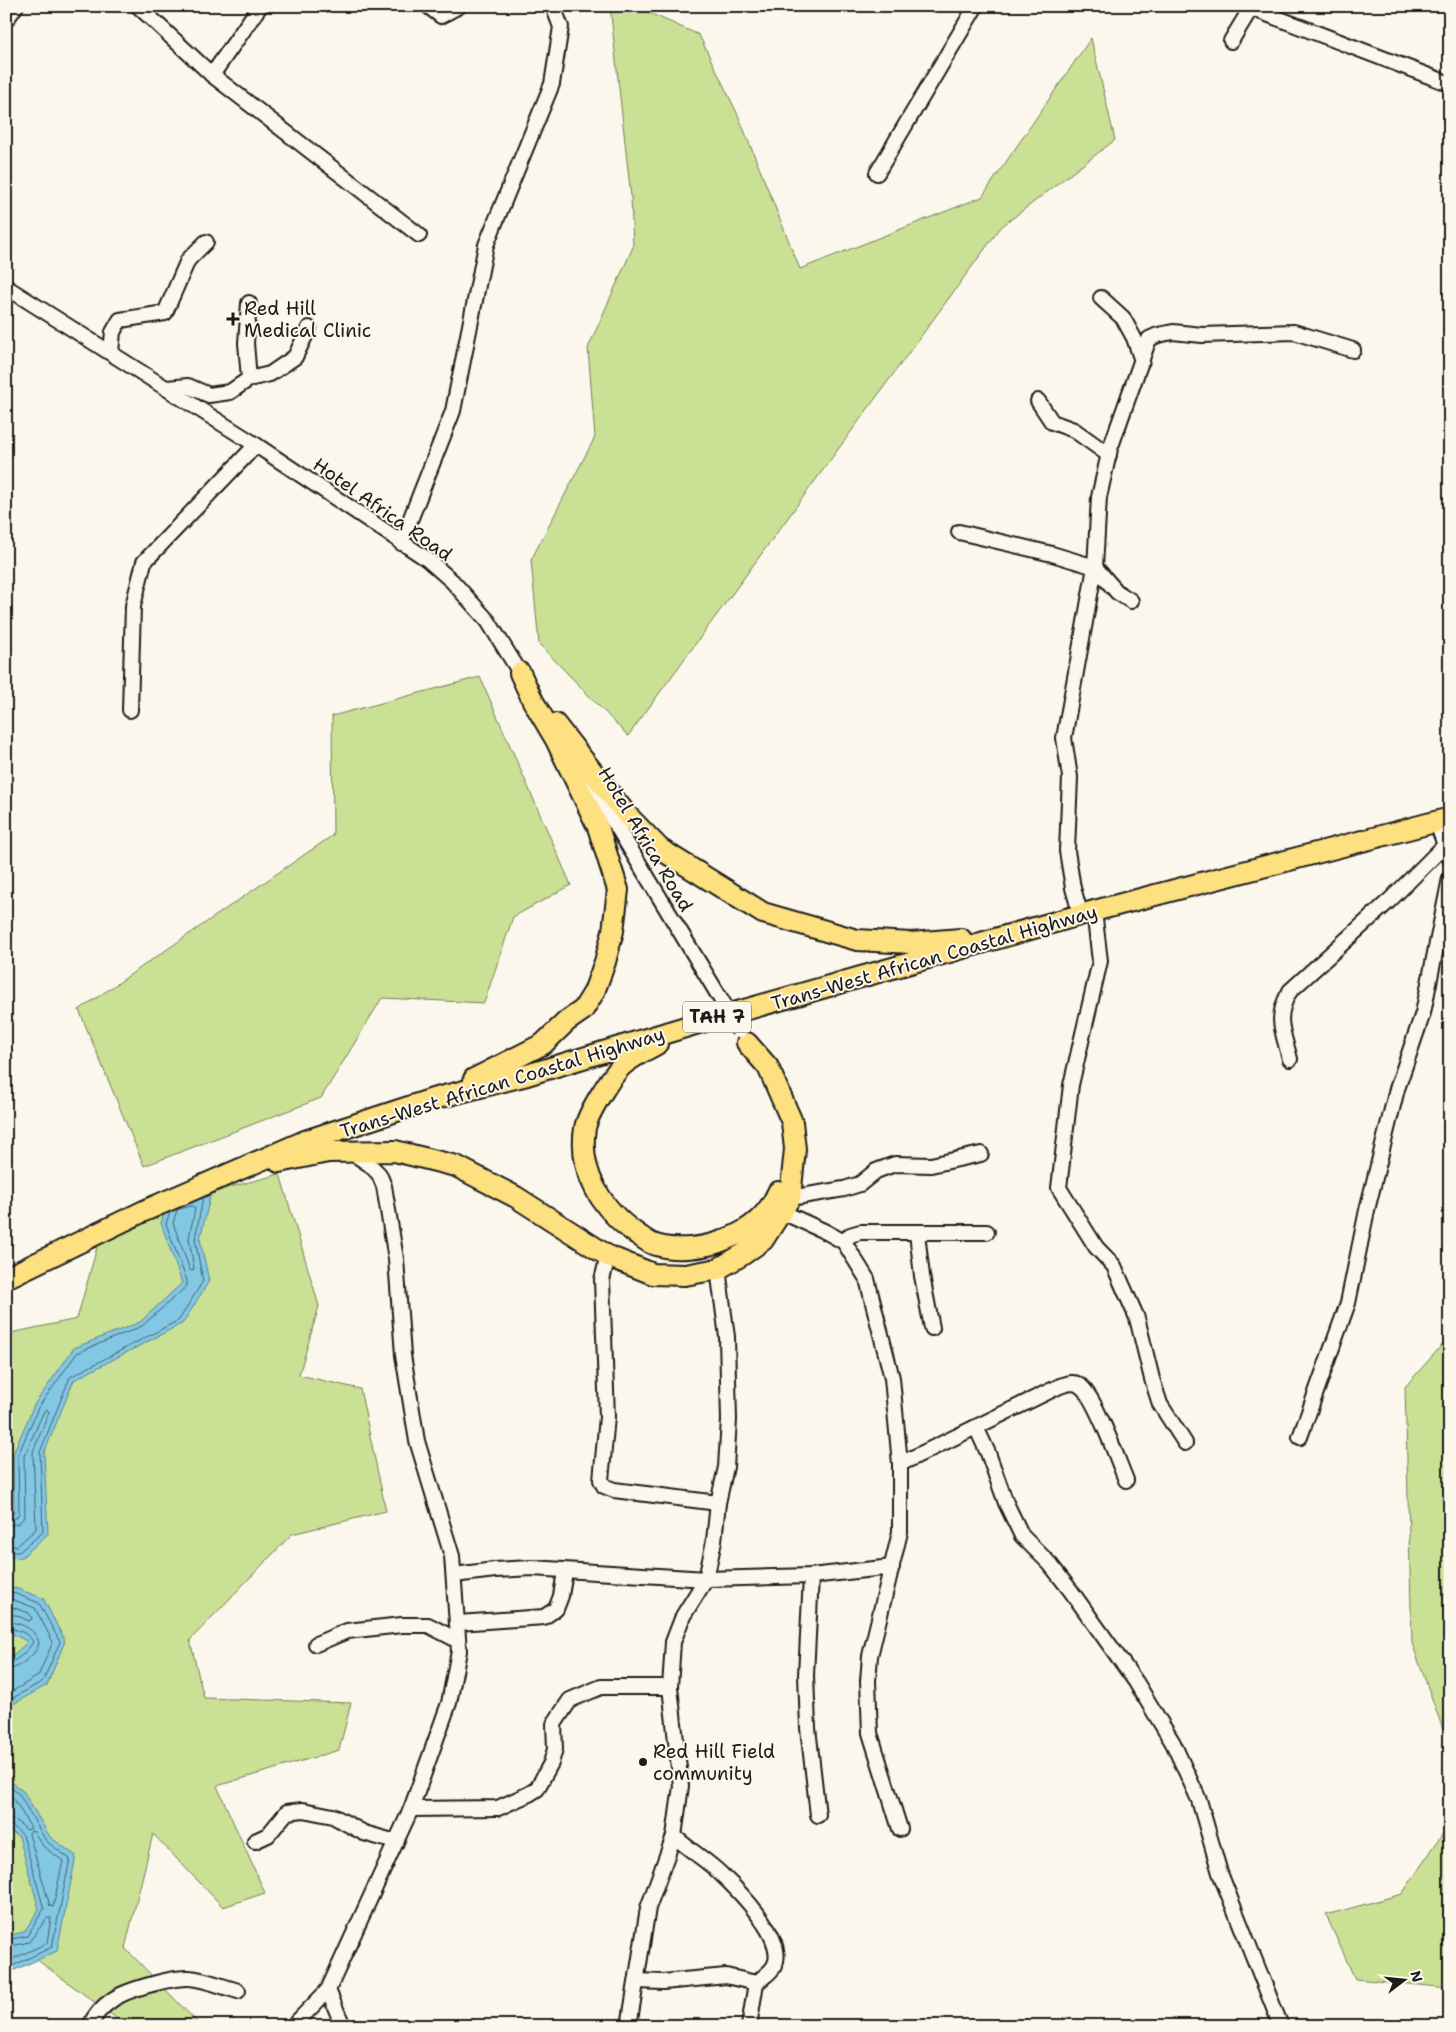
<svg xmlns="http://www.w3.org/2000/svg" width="1456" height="2032" viewBox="0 0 1456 2032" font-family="'Shantell Sans',sans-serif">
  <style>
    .green { fill: #cae095; stroke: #737e58 }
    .water { fill: #82c7e3; stroke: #598393 }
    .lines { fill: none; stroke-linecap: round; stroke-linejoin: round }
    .shore { stroke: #45606c; stroke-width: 1 }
    .minor-casing { stroke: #1c1c1c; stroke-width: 18 }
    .highway-casing { stroke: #1c1c1c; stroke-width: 24 }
    .minor { stroke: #fbf7ec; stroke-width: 14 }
    .highway { stroke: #fde080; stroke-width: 20 }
    .minor-bridge-casing { stroke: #1c1c1c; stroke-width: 18; stroke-linecap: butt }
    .minor-bridge { stroke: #fbf7ec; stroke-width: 14 }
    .poi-dot { fill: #1c1c1c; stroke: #fbf7ec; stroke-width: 2 }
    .labels { text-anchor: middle; stroke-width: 4; stroke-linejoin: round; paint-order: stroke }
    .shield { fill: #fbf7ec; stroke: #5f5e5a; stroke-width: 1 }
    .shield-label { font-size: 18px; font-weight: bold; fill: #1c1c1c }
    .poi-label { font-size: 19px; fill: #1c1c1c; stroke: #fbf7ec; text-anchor: start }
    .street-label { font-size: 19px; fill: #1c1c1c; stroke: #fbf7ec }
  </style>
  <rect width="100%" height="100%" fill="#fbf7ec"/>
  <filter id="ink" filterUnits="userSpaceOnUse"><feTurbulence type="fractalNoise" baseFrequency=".02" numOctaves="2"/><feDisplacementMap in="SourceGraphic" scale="10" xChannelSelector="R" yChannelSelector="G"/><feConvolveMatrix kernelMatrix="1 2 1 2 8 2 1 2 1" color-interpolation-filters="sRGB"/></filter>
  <g filter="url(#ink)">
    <!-- green -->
    <g class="green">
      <path d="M610 6H634L699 35 738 115 800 269 982 197 1091 38 1115 140 1001 227 628 736 539 644 531 560 595 437 588 348 633 247 631 197Z"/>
      <path d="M480 677 571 885 513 917 484 1003 382 998 321 1098 144 1166 79 1010 333 835 332 716Z"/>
      <path d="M280 1174 319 1306 299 1375 360 1389 386 1511 292 1534 190 1640 204 1698 351 1703 339 1750 217 1786 265 1893 223 1907 153 1834 125 1948 201 2026H127L6 1937V1334L77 1319 101 1233 157 1206Z"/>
      <path d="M1450 1336V1749L1412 1643 1405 1387Z"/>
      <path d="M1450 1823V1988L1355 1979 1326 1915 1402 1894Z"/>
    </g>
    <!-- water -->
    <g class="water">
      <path d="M212 1189 200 1239 209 1281 183 1323 74 1380 44 1453 48 1534 21 1558 6 1557V1515L14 1513 13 1454 34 1405 74 1348 140 1322 182 1283 161 1223 168 1201Z"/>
      <path d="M6 1585 43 1598 65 1641 47 1685 6 1708V1661L28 1642 11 1633 6 1635Z"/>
      <path d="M6 1778 23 1791 50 1837 76 1856 57 1951 6 1974V1936L24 1932 39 1909 19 1837 6 1828Z"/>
    </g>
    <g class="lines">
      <!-- shore -->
      <g class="shore">
        <path d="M193 1206 195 1209 189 1238 194 1269 192 1271 190 1270 173 1223 177 1210Z"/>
        <path d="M6 1519 16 1518 19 1513 18 1455 38 1408 77 1353 142 1326 187 1286V1281L166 1224 170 1212"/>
        <path d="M6 1526 19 1523 25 1516 24 1456 44 1411 47 1409 49 1412 33 1452 36 1529 17 1546H6"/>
        <path d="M6 1552H19L43 1532 40 1452 70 1377 179 1320 203 1281 195 1239 203 1198"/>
        <path d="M6 1590 39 1603 60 1642 43 1681 6 1702"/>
        <path d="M6 1597 35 1608 53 1642 38 1676 6 1695"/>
        <path d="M6 1605 29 1613 32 1619 29 1621 16 1615H6"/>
        <path d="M6 1623C18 1620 37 1630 39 1643 37 1654 17 1670 6 1670"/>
        <path d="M6 1629C15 1627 30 1634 33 1642 29 1650 15 1663 6 1664"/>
        <path d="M6 1784 19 1794 46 1841 70 1859 52 1947 6 1969"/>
        <path d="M6 1792 14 1799 31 1828 27 1830 14 1819 6 1818"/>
        <path d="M6 1824 11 1825 23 1835 44 1909 27 1936 6 1940"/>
        <path d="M31 1831 34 1832 43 1846 63 1861 53 1907 50 1906 29 1834Z"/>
        <path d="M6 1947 29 1942 47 1918H51L47 1943 6 1962"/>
      </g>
      <!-- minor casing -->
      <g class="minor-casing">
        <g id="minor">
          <path d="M138 6 212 75 419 235"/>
          <path d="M428 6 441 16 459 6"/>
          <path d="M6 20 16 6"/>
          <path d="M1231 41 1251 8 1450 84"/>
          <path d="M212 75 260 6"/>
          <path d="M877 173 976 6"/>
          <path d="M6 287 256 445 427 559 452 581 488 621 524 679"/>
          <path d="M1101 298 1123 318 1134 338 1142 361"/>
          <path d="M111 352 113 332 120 320 165 313 188 260 206 242"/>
          <path d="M249 379 270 374 295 357 309 328"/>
          <path d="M167 388 188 386 209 395 230 392 249 379 246 343 249 303"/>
          <path d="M1038 401 1052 422 1074 430 1109 455"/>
          <path d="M959 532 1052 554 1095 567 1064 738 1070 777 1067 851 1073 888 1081 916"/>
          <path d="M401 543 453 411 486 245 552 84 561 27 553 6"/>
          <path d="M1131 601 1117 592 1095 567 1099 497 1110 449 1149 339 1158 335 1173 332 1202 335 1294 332 1353 350"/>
          <path d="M130 710 133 606 144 562 256 445"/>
          <path d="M587 777 722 1001"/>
          <path d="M1436 821 1450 858"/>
          <path d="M1094 911 1100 961 1071 1085 1059 1188 1096 1247 1114 1266 1137 1318 1152 1379 1160 1404 1185 1443"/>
          <path d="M1290 1059C1283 1031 1274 1018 1290 991L1390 900 1445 845"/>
          <path d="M790 1198 844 1189 860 1184 876 1171 895 1164 931 1165 981 1154"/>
          <path d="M782 1212 826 1232 844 1242 867 1279 892 1378 900 1464V1532L870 1656 868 1681 870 1733 900 1829"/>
          <path d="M917 1233 922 1276 932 1328"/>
          <path d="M844 1242 850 1235 860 1232H987"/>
          <path d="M608 1256 602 1280 607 1417 601 1480 604 1486 614 1490 718 1503"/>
          <path d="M976 1427 988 1453 1006 1503 1022 1536 1050 1564 1071 1591 1136 1682 1173 1743 1199 1800 1220 1873 1281 2026"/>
          <path d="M1300 1437 1348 1303 1367 1210 1397 1089 1423 1013 1450 878"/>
          <path d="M900 1464 1060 1386C1067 1384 1073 1381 1079 1385 1094 1393 1118 1461 1126 1480"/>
          <path d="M454 1575 495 1570 532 1568 706 1579 811 1576 892 1567"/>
          <path d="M811 1576 806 1675 808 1728 818 1815"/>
          <path d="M458 1623 544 1617 556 1609 561 1596 565 1571"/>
          <path d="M316 1644 347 1631 402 1625H428L457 1640"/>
          <path d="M411 1809 498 1808 529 1794 537 1789 551 1763 555 1749 554 1724 570 1700 601 1687H670"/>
          <path d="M674 1836C689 1850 708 1861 722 1875 740 1892 782 1935 776 1961 774 1971 763 1977 756 1983"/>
          <path d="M255 1841 268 1835 287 1812 303 1810 333 1816 364 1833 396 1842"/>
          <path d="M637 1981 663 1982 726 1976 756 1983 749 2026"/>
          <path d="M328 1990 343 2026"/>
          <path d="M90 2026C94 2016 103 2006 112 2000 125 1990 173 1977 189 1978 205 1979 223 1987 238 1991"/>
          <path d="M293 2026 328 1990 411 1809 449 1703 459 1651 452 1556 417 1441 403 1355 396 1259 384 1186 379 1174 369 1164 351 1152"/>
          <path d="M629 2026 648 1908 674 1836 681 1786 670 1687 673 1642 683 1616 706 1579 714 1541 718 1503 726 1467 729 1420 727 1337 718 1269"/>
        </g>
      </g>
      <!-- highway casing -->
      <g class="highway-casing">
        <g id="highway">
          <path d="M555 724 626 814 660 849 763 913 857 940 911 943 961 939"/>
          <path d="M657 1044C646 1050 634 1056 624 1064 612 1074 588 1113 585 1128 578 1172 602 1210 637 1234 642 1237 647 1242 653 1244 674 1252 707 1248 727 1239 750 1230 768 1216 778 1192"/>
          <path d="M474 1079 543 1044 567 1021 583 1010 594 992 605 962 613 931 618 890 598 827 556 740 533 701 520 673"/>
          <path d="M279 1162 328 1152 395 1151 456 1166 516 1197 608 1256 653 1274 685 1275 718 1269 742 1255 763 1240 790 1198 795 1149 792 1122 768 1067 747 1043"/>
          <path d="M6 1278 144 1211 305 1141 433 1099 527 1075 702 1022 1094 911 1450 818"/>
        </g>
      </g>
      <!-- minor -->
      <use href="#minor" class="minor"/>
      <!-- highway -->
      <use href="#highway" class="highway"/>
      <!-- minor-bridge casing -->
      <g class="minor-bridge-casing">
        <path id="minor-bridge" d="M722 1001 739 1031"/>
      </g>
      <!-- minor-bridge -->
      <use href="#minor-bridge" class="minor-bridge"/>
    </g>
  </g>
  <!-- markers -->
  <g class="poi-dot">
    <path d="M230.5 311.5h5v5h5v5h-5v5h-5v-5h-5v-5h5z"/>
    <circle cx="643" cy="1762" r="5"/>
  </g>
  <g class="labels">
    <!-- shield labels -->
    <rect class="shield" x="683" y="1001.5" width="68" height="31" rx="4"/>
    <g class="shield-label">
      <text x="717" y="1023">TAH 7</text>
    </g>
    <!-- poi labels -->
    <g class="poi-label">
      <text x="244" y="315">Red Hill<tspan x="244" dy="22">Medical Clinic</tspan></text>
      <text x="653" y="1758">Red Hill Field<tspan x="653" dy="22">community</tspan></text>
    </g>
    <!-- street labels -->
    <g class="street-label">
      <text transform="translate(383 509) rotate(35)" y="7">Hotel Africa Road</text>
      <text transform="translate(646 839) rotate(59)" y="7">Hotel Africa Road</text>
      <text transform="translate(934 957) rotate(-16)" y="7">Trans-West African Coastal Highway</text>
      <text transform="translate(502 1082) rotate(-17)" y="7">Trans-West African Coastal Highway</text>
    </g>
  </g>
  <!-- margin -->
  <rect width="1456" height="2032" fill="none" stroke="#fbf7ec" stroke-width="25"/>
  <rect x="12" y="12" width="1431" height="2007" fill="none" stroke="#1c1c1c" stroke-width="2" filter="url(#ink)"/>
  <!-- north arrow -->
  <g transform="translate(1404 1980) rotate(74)" stroke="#fbf7ec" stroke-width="4" paint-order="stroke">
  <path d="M0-4L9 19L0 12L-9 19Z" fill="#1c1c1c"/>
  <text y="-8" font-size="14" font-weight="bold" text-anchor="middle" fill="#1c1c1c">N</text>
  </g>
</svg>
